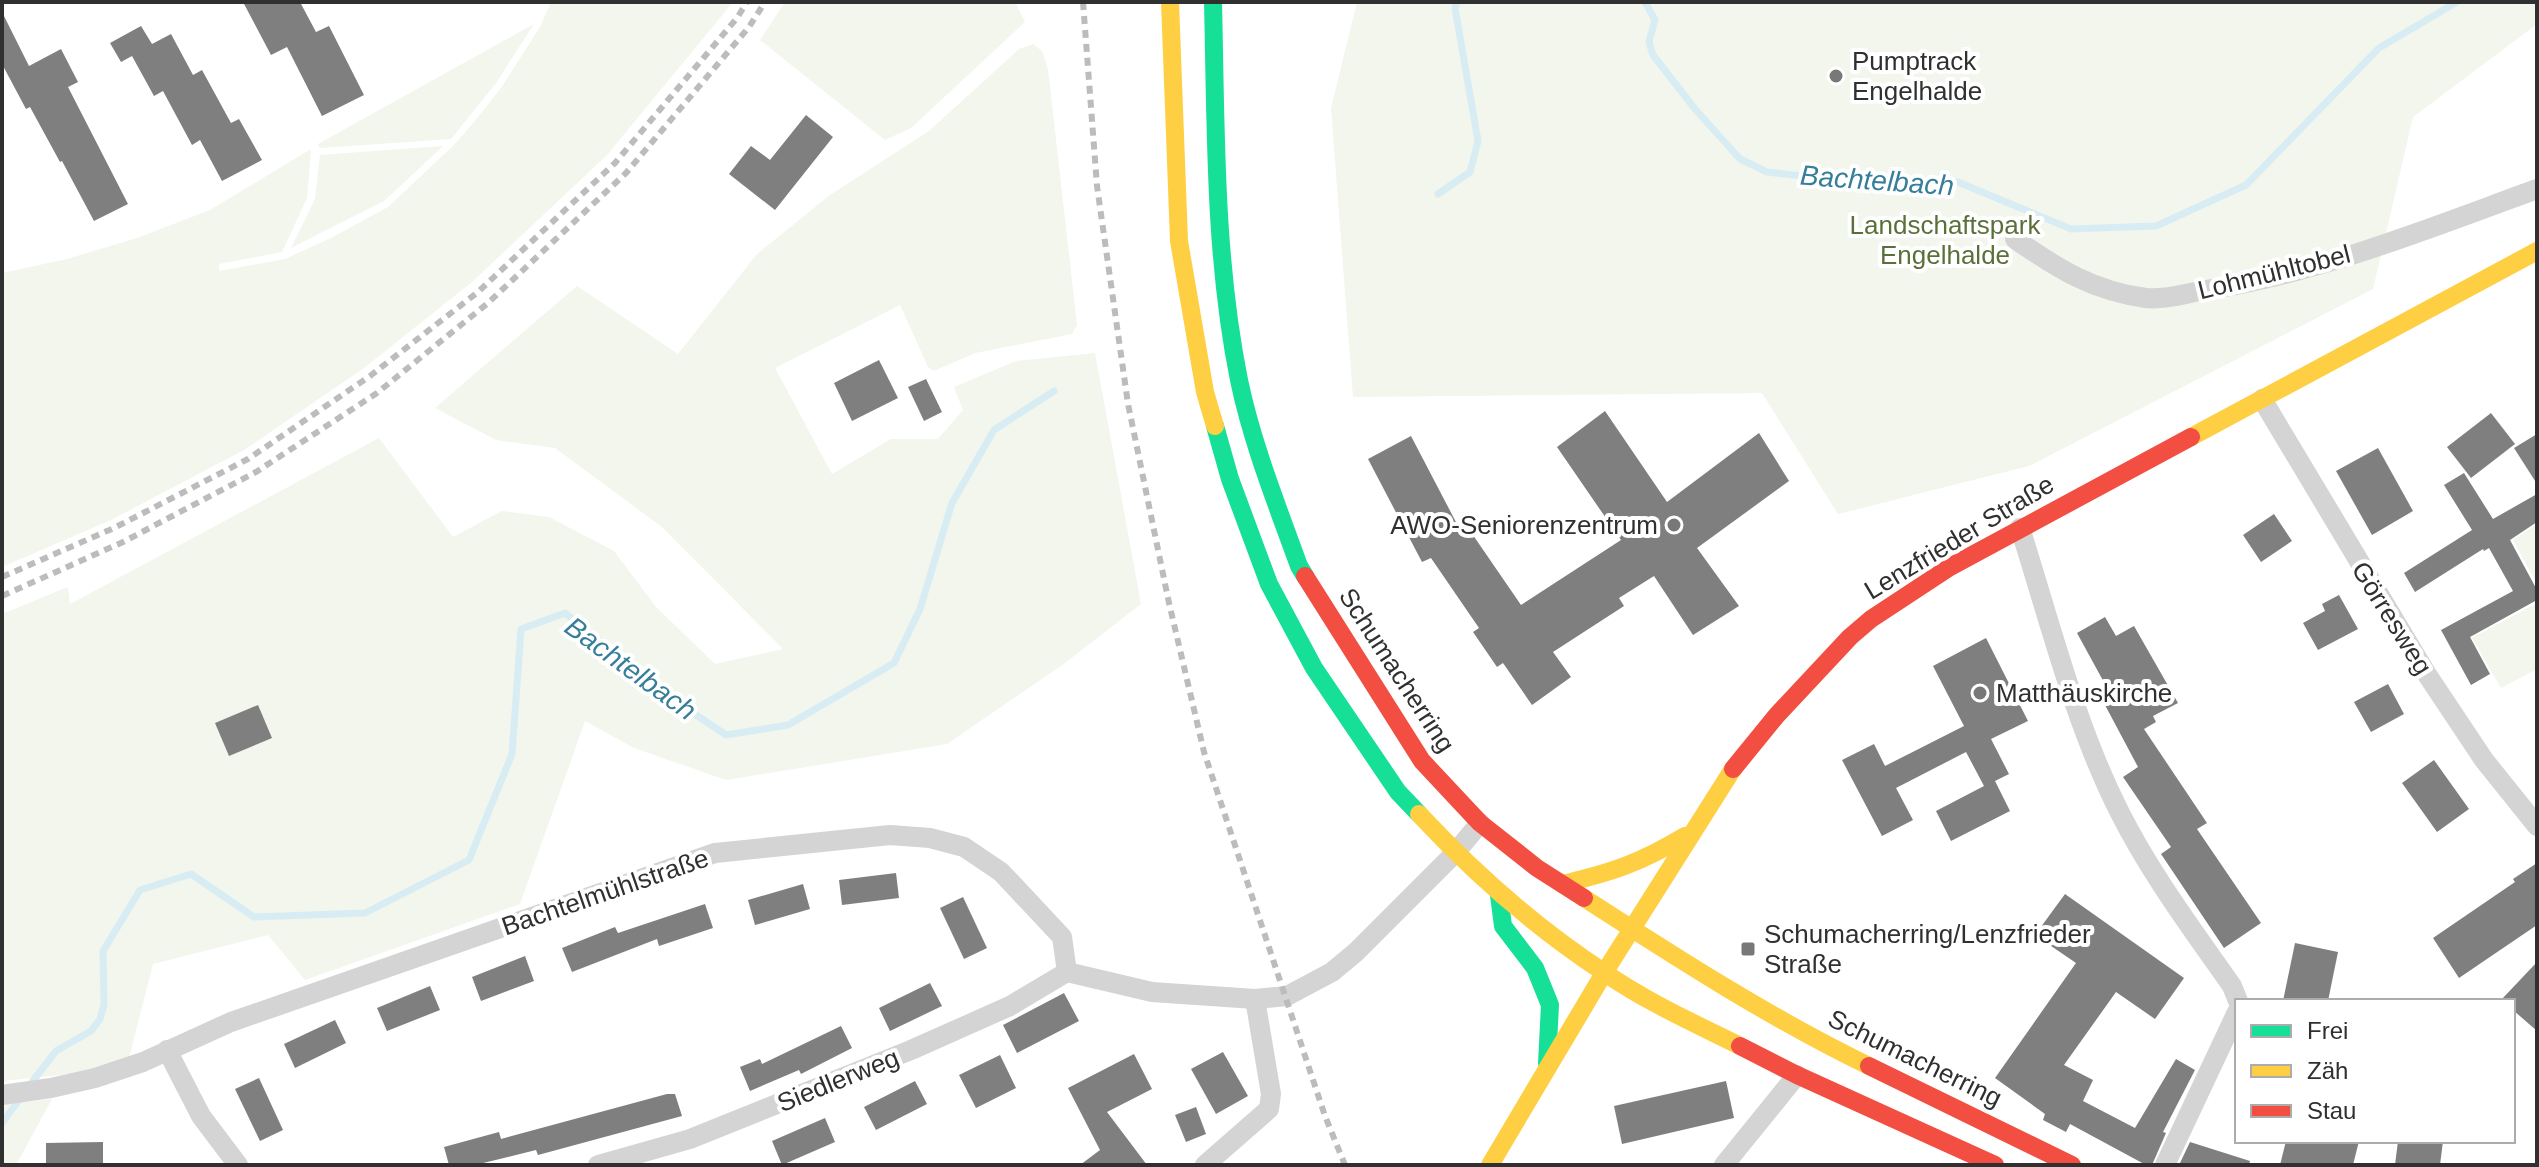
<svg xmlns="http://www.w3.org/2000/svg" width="2539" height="1167" viewBox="0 0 2539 1167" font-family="Arial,sans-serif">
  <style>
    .green { fill: #f2f6ec }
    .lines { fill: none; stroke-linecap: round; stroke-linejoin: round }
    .stream { stroke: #d8ecf4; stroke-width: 7 }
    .building { fill: #7f7f7f }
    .street { stroke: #d4d4d4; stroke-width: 20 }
    .fast { stroke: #16e098; stroke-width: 18 }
    .slow { stroke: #ffcf43; stroke-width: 18 }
    .jam { stroke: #f24e42; stroke-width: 18 }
    .rail { stroke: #bcbcbc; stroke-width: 6; stroke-dasharray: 8 6; stroke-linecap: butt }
    .poi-dot { fill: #787878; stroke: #fff; stroke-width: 3 }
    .labels { text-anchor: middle; stroke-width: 8; stroke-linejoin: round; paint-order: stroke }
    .poi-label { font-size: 26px; fill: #303030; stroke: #fff; text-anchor: start }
    .park-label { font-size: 26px; fill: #597039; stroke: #fff }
    .street-label { font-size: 26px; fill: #303030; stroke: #fff }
    .water-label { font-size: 28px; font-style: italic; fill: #367e9a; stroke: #fff }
  </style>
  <rect width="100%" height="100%" fill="#fff"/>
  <!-- green -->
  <g class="green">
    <path d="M551 2H733L607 155 472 282 364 368 244 450 111 520 2 567V273L67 259 137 238 210 210 311 149 307 198 282 252 219 264V271L285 259 331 238 388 207 454 145 474 122 501 88 540 27Z"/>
    <path d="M785 2H1015L1025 22 911 128 885 140 760 40Z"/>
    <path d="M1357 2H2537V24L2413 117 2373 289 2029 466 1838 514 1762 393 1353 397 1331 108Z"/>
    <path d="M534 24 496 83 451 139 320 148 318 144Z"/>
    <path d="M1033 44 1042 51 1048 69 1077 325 1072 334 975 353 934 371 928 367 900 305 775 368 832 474 891 439H938L963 410 954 387 1016 361 1095 353 1141 604 1065 663 947 744 726 780 634 748 585 721 520 904 305 980 268 935 153 964 129 1058 110 1070 2 1081V614L68 587 70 604 379 438 453 537 502 511 549 517 614 551 656 607 715 664 783 649 662 527 555 448 496 440 435 408 577 286 678 354 757 254 830 195 929 131 1019 49Z"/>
    <path d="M443 146 384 201 291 248 315 199 320 155Z"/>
    <path d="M2537 524V584L2513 540Z"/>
    <path d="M2537 603V669L2501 688 2472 638Z"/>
    <path d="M52 1099 16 1165H2V1110L6 1104Z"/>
  </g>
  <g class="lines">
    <!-- stream -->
    <g class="stream">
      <path d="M1645 2 1655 20 1649 42 1653 55 1695 109 1740 159 1767 172 1802 176 1958 182 2071 229 2156 226 2246 185 2379 48 2457 2"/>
      <path d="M1438 194 1470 172 1478 141 1455 8 1457 2"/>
      <path d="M29 1086 56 1051 91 1031 100 1019 104 1005 103 951 140 890 191 874 254 917 365 913 469 860 512 754 521 629 565 613 671 698 726 735 788 725 894 663 920 609 952 503 994 430 1054 391"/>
      <path d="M2 1123 22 1096"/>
    </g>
  </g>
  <!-- building -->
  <g class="building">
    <path d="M243 2H300L316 32 329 26 364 95 322 116 287 47 271 55Z"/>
    <path d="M2 12 29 66 61 49 78 82 68 87 128 204 94 221 62 161 60 162 30 107 26 109 2 64Z"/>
    <path d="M141 26 152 44 171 34 193 75 202 70 231 123 239 119 262 160 222 181 200 140 192 145 163 91 154 96 132 56 121 62 110 43Z"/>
    <path d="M806 115 833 137 775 210 729 174 751 146 770 160Z"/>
    <path d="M879 360 898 398 852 421 834 383Z"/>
    <path d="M926 379 942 412 924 421 908 387Z"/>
    <path d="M1605 411 1667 502 1759 433 1789 481 1697 548 1739 606 1693 635 1654 576 1619 598 1624 606 1553 652 1571 677 1532 705 1503 663 1497 667 1473 632 1479 628 1431 558 1422 562 1368 459 1411 436 1458 526 1464 522 1521 605 1621 540 1557 447Z"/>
    <path d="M2491 413 2515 444 2471 478 2447 447Z"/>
    <path d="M2537 434V484L2514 448Z"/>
    <path d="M2378 448 2413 511 2372 535 2336 471Z"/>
    <path d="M2464 473 2493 519 2537 494V522L2510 540 2537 590V600L2470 637 2490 674 2471 685 2441 630 2513 591 2489 548 2484 551 2483 549 2415 592 2404 573 2472 530 2444 485Z"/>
    <path d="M2274 514 2292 541 2261 562 2243 535Z"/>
    <path d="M2339 595 2358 629 2318 650 2303 623 2325 611 2322 604Z"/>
    <path d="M2105 617 2116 636 2134 626 2178 703 2153 716 2156 722 2144 729 2207 823 2197 829 2261 923 2224 948 2161 854 2171 847 2123 777 2138 767 2097 690 2106 686 2077 633Z"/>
    <path d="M1986 638 2028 721 1991 739 2009 774 1995 781 2010 811 1951 841 1936 811 1984 786 1966 752 1896 788 1913 820 1882 836 1842 760 1874 744 1885 766 1964 726 1933 666Z"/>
    <path d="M2388 684 2404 714 2371 732 2354 702Z"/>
    <path d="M258 705 272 738 229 756 215 723Z"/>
    <path d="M2434 760 2469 809 2437 832 2402 783Z"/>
    <path d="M2537 863V925L2459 978 2433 938 2515 882 2513 879Z"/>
    <path d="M896 873 899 898 842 905 839 880Z"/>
    <path d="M803 884 810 909 755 925 748 900Z"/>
    <path d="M2065 894 2184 978 2155 1019 2116 992 2064 1065 2093 1080 2083 1101 2135 1128 2176 1059 2195 1070 2163 1132 2166 1133 2152 1165H2146L2070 1124 2066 1132 2043 1120 2045 1114 1995 1078 2076 963 2035 935Z"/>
    <path d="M963 897 987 948 964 959 940 908Z"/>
    <path d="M705 904 713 928 659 946 657 939 572 972 562 948 615 927 618 933Z"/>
    <path d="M2295 943 2338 952 2328 1001H2283Z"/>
    <path d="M525 956 534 981 481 1001 472 977Z"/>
    <path d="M2537 962V1031L2513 1010V1001L2502 999Z"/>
    <path d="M930 983 942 1006 890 1031 879 1008Z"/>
    <path d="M430 986 440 1010 387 1031 377 1008Z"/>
    <path d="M1064 993 1079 1021 1017 1053 1003 1025Z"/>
    <path d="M335 1020 346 1043 295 1068 284 1044Z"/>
    <path d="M841 1026 852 1048 801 1074 799 1070 750 1091 740 1067 760 1059 762 1064Z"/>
    <path d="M1223 1052 1248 1096 1216 1114 1191 1069Z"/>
    <path d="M1134 1054 1152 1089 1107 1112 1147 1165H1080L1100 1150 1068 1088Z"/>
    <path d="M1000 1055 1016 1088 976 1108 959 1075Z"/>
    <path d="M259 1078 283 1130 260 1141 235 1089Z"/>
    <path d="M915 1081 927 1104 876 1130 864 1107Z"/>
    <path d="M1726 1081 1734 1118 1622 1144 1614 1106Z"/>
    <path d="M667 1094H675L682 1116 538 1155 536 1150 475 1165H449L444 1147 499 1132 501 1139Z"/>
    <path d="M1196 1107 1206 1134 1186 1142 1175 1115Z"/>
    <path d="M825 1118 835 1142 782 1165 772 1141Z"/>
    <path d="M2286 1141H2359L2353 1165H2280Z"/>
    <path d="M2398 1141H2443L2440 1165H2395Z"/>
    <path d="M103 1142V1165H46V1143Z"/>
    <path d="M2190 1142 2250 1161 2249 1165H2179Z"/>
  </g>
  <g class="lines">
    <!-- street -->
    <g class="street">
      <path d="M2015 239C2058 269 2093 291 2146 298 2163 300 2184 294 2200 291 2317 274 2427 229 2537 189"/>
      <path d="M2262 399 2426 673 2484 760 2537 826"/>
      <path d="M2020 528C2050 622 2075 724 2119 811 2150 873 2192 929 2232 986L2238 1001"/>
      <path d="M167 1050 201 1116 238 1165"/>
      <path d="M2 1095 51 1088 95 1078 143 1062 231 1022 715 853 890 835 930 838 964 847 1001 872 1062 937 1067 972 1152 992 1255 999 1287 996 1332 972 1356 952 1455 853 1480 823"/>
      <path d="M598 1165 690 1139 911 1050 1010 1006 1067 972"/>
      <path d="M1205 1165 1269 1109 1271 1094 1255 999"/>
      <path d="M1724 1165 1797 1075"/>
      <path d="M2165 1165 2237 1012"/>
    </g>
    <!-- fast -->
    <g class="fast">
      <path d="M1213 2C1216 128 1214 256 1239 380 1252 443 1277 505 1299 566L1305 576"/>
      <path d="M1215 426 1230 479 1269 584 1314 668 1398 792 1419 814"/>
      <path d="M1499 895 1503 926 1535 968 1550 1005 1547 1063"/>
    </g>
    <!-- slow -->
    <g class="slow">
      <path d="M1170 2 1179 241 1205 392 1215 426"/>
      <path d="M2191 437 2537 251"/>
      <path d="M1419 814C1475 874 1536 928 1605 973 1647 1002 1694 1023 1740 1046"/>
      <path d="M1562 884C1613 872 1640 863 1685 836"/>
      <path d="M1584 898C1677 958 1770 1018 1869 1066"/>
      <path d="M1490 1165 1604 973 1733 769"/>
    </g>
    <!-- jam -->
    <g class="jam">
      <path d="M1305 576 1422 761 1480 823 1537 868 1584 898"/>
      <path d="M1733 769 1777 715 1850 637 1871 619 1950 567 2191 437"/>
      <path d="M1740 1046 1797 1075 1995 1165"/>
      <path d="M1869 1066 2072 1165"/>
    </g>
    <!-- rail -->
    <g class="rail">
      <path d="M1083 2 1097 186 1128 404 1169 603 1204 752 1325 1116 1345 1165"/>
      <path d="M2 577 114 528 248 459 370 376 478 292 615 163 737 18 747 2"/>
      <path d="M2 596 123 542 256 472 377 393 488 303 626 173 749 27 765 2"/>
    </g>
  </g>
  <!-- markers -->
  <g class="poi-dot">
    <circle cx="1836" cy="76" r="8"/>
    <circle cx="1674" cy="525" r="8"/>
    <circle cx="1980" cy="693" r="8"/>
    <rect x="1740" y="941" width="16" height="16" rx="4"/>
  </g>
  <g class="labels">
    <!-- poi labels -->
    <g class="poi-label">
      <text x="1852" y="70">Pumptrack<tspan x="1852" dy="30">Engelhalde</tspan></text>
      <text x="1658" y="534" text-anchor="end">AWO-Seniorenzentrum</text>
      <text x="1996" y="702">Matthäuskirche</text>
      <text x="1764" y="943">Schumacherring/Lenzfrieder<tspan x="1764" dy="30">Straße</tspan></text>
    </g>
    <!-- park labels -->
    <g class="park-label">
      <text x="1945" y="234">Landschaftspark<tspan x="1945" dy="30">Engelhalde</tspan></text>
    </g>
    <!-- street labels -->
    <g class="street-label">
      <text transform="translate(2274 272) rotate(-14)" y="9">Lohmühltobel</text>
      <text transform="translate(1959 537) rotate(-31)" y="9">Lenzfrieder Straße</text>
      <text transform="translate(2392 618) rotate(58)" y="9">Görresweg</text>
      <text transform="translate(1397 670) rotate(57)" y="9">Schumacherring</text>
      <text transform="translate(605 892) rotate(-19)" y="9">Bachtelmühlstraße</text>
      <text transform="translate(1915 1058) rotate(26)" y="9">Schumacherring</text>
      <text transform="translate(838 1080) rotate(-22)" y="9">Siedlerweg</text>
    </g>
    <!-- water labels -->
    <g class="water-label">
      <text transform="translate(1877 180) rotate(4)" y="10">Bachtelbach</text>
      <text transform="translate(631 668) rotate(36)" y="10">Bachtelbach</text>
    </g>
  </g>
  <!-- border -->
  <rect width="2539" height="1167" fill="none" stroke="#303030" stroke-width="8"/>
  <!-- legend -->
  <rect x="2235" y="999" width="280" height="144" fill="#ffffff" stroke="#acacac" stroke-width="2"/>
  <rect x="2251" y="1025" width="40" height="12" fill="#16e098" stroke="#acacac" stroke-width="2"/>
  <text x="2307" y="1039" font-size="24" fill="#303030">Frei</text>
  <rect x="2251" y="1065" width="40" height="12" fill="#ffcf43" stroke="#acacac" stroke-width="2"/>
  <text x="2307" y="1079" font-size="24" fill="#303030">Zäh</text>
  <rect x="2251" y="1105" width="40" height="12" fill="#f24e42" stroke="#acacac" stroke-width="2"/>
  <text x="2307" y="1119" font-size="24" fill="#303030">Stau</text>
</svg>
